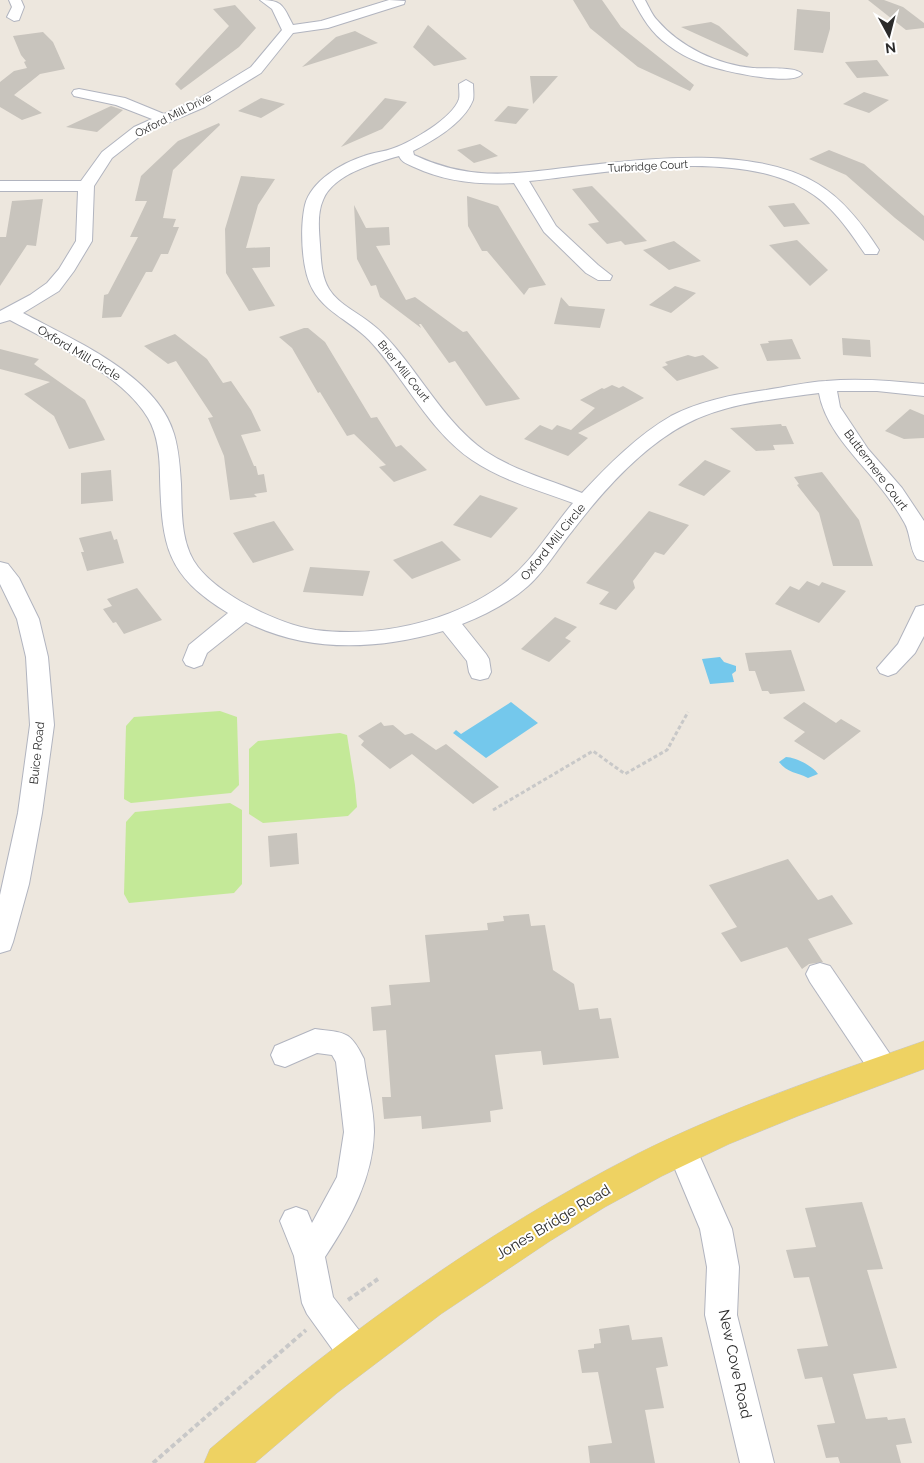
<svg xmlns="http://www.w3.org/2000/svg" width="924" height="1463" viewBox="0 0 924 1463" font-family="Raleway,sans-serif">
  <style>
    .pitch { fill: #c4e998 }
    .water { fill: #74c8ec }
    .building { fill: #c8c4bd }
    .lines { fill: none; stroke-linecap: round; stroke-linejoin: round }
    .minor-casing { stroke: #b1b4bf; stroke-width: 2 }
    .major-casing { stroke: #c8c8c8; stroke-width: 1 }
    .path-far1 { stroke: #c8c8c8; stroke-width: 3; stroke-dasharray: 4 2.5; stroke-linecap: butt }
    .path { stroke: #c8c8c8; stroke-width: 4; stroke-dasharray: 5 3; stroke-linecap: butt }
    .minor { fill: #fff; fill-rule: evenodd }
    .major { fill: #eed262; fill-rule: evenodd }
    .labels { text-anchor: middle; stroke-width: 4; stroke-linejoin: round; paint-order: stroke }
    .far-street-label { font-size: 11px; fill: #2b2b2b; stroke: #fff }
    .street-label { font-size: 12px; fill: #2b2b2b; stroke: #fff }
    .near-street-label { font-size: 15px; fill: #2b2b2b; stroke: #fff }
  </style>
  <rect width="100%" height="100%" fill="#ede7de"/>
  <!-- pitch -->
  <g class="pitch">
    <path d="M220 711 237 717 239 785 231 793 131 803 124 799 126 726 134 717Z"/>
    <path d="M340 733 347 735 355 785 357 807 348 816 263 823 249 814V749L258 741Z"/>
    <path d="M230 803 242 810V884L234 893 129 903 124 894 126 822 135 812Z"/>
  </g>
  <!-- water -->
  <g class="water">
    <path d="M720 657 724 662 736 666V671L732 674 734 682 710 684 702 659Z"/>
    <path d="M511 702 538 723 486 758 453 733 456 730 461 734Z"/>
    <path d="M786 757C795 757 813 766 818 774L808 778C797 772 787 773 779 762Z"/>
  </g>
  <!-- building -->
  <g class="building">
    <path d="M573 0H602L621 27 694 85 690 91 638 67 590 28Z"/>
    <path d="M868 0H884L903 7 924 23V28L906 30Z"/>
    <path d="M235 5 256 28 239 47 181 90 175 84 229 26 213 9Z"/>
    <path d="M797 9 830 12V29L823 53 794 50Z"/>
    <path d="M711 22 719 26 749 54 747 57 681 27Z"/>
    <path d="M428 25 467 59 434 66 413 47Z"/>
    <path d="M355 31 378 43 302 67 336 37Z"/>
    <path d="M43 32 53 42 65 69 40 74 14 95 42 113 22 120 0 107V82L14 71 27 68 24 62 26 61 21 55 13 36Z"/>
    <path d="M877 60 889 76 857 78 845 62Z"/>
    <path d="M530 76H558L533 104Z"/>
    <path d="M864 92 889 100 869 113 843 104Z"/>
    <path d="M261 98 285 104 261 118 238 111Z"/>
    <path d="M385 98 407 102 382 129 341 147Z"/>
    <path d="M111 106 123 110 97 132 66 127Z"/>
    <path d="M508 106 529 109 516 124 494 121Z"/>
    <path d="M219 123 220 125 173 170 163 218 176 219 173 227H179L168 254H161L152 272H146L121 317 102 318 104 295 108 294 138 237H130L147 201H135L141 176 178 141Z"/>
    <path d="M480 144 498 156 474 163 457 150Z"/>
    <path d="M829 150 864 164 924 216V241L895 218 846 175 809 159Z"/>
    <path d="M241 176 275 179 258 205 246 248 270 247V267L252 268 275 306 249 311 226 273 225 229Z"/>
    <path d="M592 186 647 241 625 245 621 241 607 244 588 224 599 222 572 189Z"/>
    <path d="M467 196 498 206 546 285 529 288 524 295 487 251H482L468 226Z"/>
    <path d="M43 199 36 246 27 245 0 286V237H6L12 201Z"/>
    <path d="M794 203 810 224 784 227 768 206Z"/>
    <path d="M354 205 366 228 389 227 390 245 376 246 406 300 415 297 463 332 467 331 520 399 486 406 455 361 449 363 421 324H419L421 328 380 297 376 285 371 286 357 259Z"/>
    <path d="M797 240 828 270 810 286 769 245Z"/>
    <path d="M674 241 701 261 669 270 643 250Z"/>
    <path d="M675 286 696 293 671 313 649 305Z"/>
    <path d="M561 297 569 306 605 309 600 328 554 324Z"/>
    <path d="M304 328H308L325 342 371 418 377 417 396 447 401 445 427 470 394 482 379 467 386 465 354 434 347 436 320 392 318 393 292 348 279 337Z"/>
    <path d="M175 334 207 359 223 383 231 381 251 410 261 431 241 435 254 466H256L258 475 264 474 267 492 254 494 257 497 230 500 224 456 208 418 213 417 176 361 168 364 144 346Z"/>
    <path d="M842 338 870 340 871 357 843 355Z"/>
    <path d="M792 339 801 359 767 361 760 344 769 343 768 341Z"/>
    <path d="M0 349 39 359 34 364 85 400 105 440 69 449 54 416 24 394 50 382 0 369Z"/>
    <path d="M688 355 695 357 703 355 719 368 677 381 662 367 668 365 665 362Z"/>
    <path d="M612 385 619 388 623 386 644 398 578 433 588 438 568 456 524 439 540 425 552 430 557 425 571 430 595 408 580 400 602 388 604 389Z"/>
    <path d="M910 409 924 415V438L904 439 885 431Z"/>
    <path d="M781 424 782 426H786L794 444 773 445 775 450 756 451 730 428Z"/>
    <path d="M705 460 731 471 704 496 678 485Z"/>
    <path d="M111 470 113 501 81 504V473Z"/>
    <path d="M822 472 859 520 873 566H833L819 513 797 485 799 484 794 477Z"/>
    <path d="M480 495 518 508 491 538 453 525Z"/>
    <path d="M649 511 689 525 664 555 655 552 633 581 635 588 616 610 599 604 609 592 586 583Z"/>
    <path d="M274 521 294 550 253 563 233 533Z"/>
    <path d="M111 531 114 540 117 539 124 563 87 571 81 552H84L79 538Z"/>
    <path d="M442 541 461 560 412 579 393 560Z"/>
    <path d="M310 567 370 571 363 596 303 592Z"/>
    <path d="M807 581 819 586 822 582 846 591 819 623 775 604 790 586 799 590Z"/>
    <path d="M137 588 162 620 124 634 116 622 113 623 103 609 112 606 107 599Z"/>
    <path d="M555 617 577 627 565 638 571 641 549 662 521 649Z"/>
    <path d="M791 650 805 691 770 694 768 691H762L755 671H749L745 653Z"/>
    <path d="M804 702 836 723 841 719 861 731 824 760 794 741 805 732 783 718Z"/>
    <path d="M381 722 384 726 393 725 405 735 412 733 436 750 446 744 499 787 473 804 412 754 390 769 361 745 364 741 358 736Z"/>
    <path d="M297 833 299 864 270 867 268 836Z"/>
    <path d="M788 859 818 900 832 895 853 924 808 939 823 962 809 964 802 969 787 947 741 962 721 933 737 927 709 885Z"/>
    <path d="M529 914 531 926 545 925 553 970 574 984 579 1010 598 1008 600 1019 611 1018 619 1058 543 1065 541 1051 495 1055 503 1109 490 1111 491 1122 422 1129 421 1116 384 1119 382 1097H391L386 1030 373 1031 371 1007 391 1005 389 985 430 982 425 935 488 930 487 923 504 921 503 916Z"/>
    <path d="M862 1202 883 1269 867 1270 897 1368 853 1374 866 1419 887 1417 888 1420 905 1418 912 1443 896 1445 901 1463H840L838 1457 826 1458 817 1425 835 1423 822 1377 805 1379 797 1349 828 1346 809 1277 794 1278 786 1250 816 1247 805 1208Z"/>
    <path d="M629 1325 632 1340 662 1337 668 1366 656 1368 664 1408 645 1410 655 1463H590L588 1446 612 1443 598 1372 582 1373 578 1350 594 1348V1344L601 1343 599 1329Z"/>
  </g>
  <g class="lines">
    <!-- minor casing -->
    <g class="minor-casing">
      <g id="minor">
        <path d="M9 0H21L24 7 19 20 14 21 7 17 12 7Z"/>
        <path d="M260 0C283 0 283 6 293 25L321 21 389 0 405 1 404 4 328 28 293 33 261 73 205 107 144 133 112 158 94 186 92 241 74 271 59 291 23 313C73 340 157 375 174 434 179 451 180 468 181 484 182 511 180 544 198 567 209 581 225 592 240 601 263 614 290 626 316 630 378 638 451 622 502 585 531 564 550 530 573 503 539 490 503 481 472 460 428 430 405 378 369 340 352 322 326 313 313 290 301 270 300 227 305 205 311 181 342 163 364 156 374 152 384 152 394 148 411 142 453 118 459 99 460 95 459 89 459 84L466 80 473 84C473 89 474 95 473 100 464 123 433 141 413 151L414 155C474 183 518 173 581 166 649 158 757 146 818 184 844 200 863 225 879 250L877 254H865C848 229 832 205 806 190 736 147 607 173 529 181L556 226 598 265 612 276 610 280H598L586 273 544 232 514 183C480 185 446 182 414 167 408 164 402 163 399 156 375 163 333 174 323 200 317 213 319 231 320 245 321 259 321 276 329 289 339 305 359 313 373 325 381 331 388 339 394 346 424 381 447 424 485 451 515 471 550 480 582 493 608 465 638 435 671 416 700 401 734 394 766 390 786 387 806 382 826 381 859 378 891 381 924 384V396L877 391H837L840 407 868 449 902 488 924 521V561L917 559C909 548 911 533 904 522 899 513 893 504 887 496 864 464 826 433 819 393 775 399 726 403 686 424 643 446 602 492 573 530 558 548 545 571 528 586 509 603 485 615 462 624L486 654 489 659 491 672 488 678 480 680 472 678 469 672 467 661 443 631C377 650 308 653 246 622L207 653 202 665 194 668 186 665 183 660 189 645 228 613C166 575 162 546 160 477 160 457 158 435 148 418 123 375 53 343 10 320L0 323V311L30 295 47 283 59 269 76 241 78 191H0V181H81L102 152 134 127 152 119 116 105 74 96 72 93 74 90 79 89 125 98 164 114 195 101 251 67 282 30 272 9Z"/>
        <path d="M633 0H645C649 7 652 15 657 20 680 47 718 65 753 68 764 69 796 66 802 74 792 87 716 70 701 63 690 59 677 52 668 45 651 33 642 17 633 0Z"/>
        <path d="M0 562 8 564 19 578 39 619 48 657 54 725 42 813 29 884 13 942 10 950 0 953V895L18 813 30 725 26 657 17 619 0 584Z"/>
        <path d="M924 605V636L915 653 896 673 888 676 880 673 877 668 898 644 916 607Z"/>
        <path d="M820 963 830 966 894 1060 898 1069 894 1078 884 1081 874 1078 810 982 806 974 810 966Z"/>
        <path d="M315 1029C345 1033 350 1030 364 1059 367 1083 374 1108 374 1132 373 1178 350 1219 325 1257L333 1297 369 1343 374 1355 369 1367 357 1371 345 1367 307 1314 302 1303 294 1256 280 1221 285 1211 296 1207 307 1211 312 1223 337 1177 344 1132 336 1062 332 1055 317 1053 285 1067 275 1064 271 1055 275 1046Z"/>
        <path d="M682 1137 693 1141 732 1229 739 1267 737 1315 774 1463H740L705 1315 707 1267 700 1229 667 1150 671 1141Z"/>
      </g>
    </g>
    <!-- major casing -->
    <g class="major-casing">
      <path id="major" d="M924 1041V1069L798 1116 729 1144 662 1176 605 1207 550 1241 441 1314 337 1393 255 1463H204L210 1449C342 1336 482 1233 637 1154 729 1108 827 1075 924 1041Z"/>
    </g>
    <!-- path-far1 -->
    <path class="path-far1" d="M493 810 593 751 625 774 667 750 688 712"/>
    <!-- path -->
    <g class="path">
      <path d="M348 1300 378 1279"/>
      <path d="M153 1463 306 1330"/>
    </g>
    <!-- minor -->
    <use href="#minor" class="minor"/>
    <!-- major -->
    <use href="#major" class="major"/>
  </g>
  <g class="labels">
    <!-- far-street labels -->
    <g class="far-street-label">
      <text transform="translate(173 115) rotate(-27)" y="4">Oxford Mill Drive</text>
      <text transform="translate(648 166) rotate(-3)" y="4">Turbridge Court</text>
      <text transform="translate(404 371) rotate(51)" y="4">Brier Mill Court</text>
    </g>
    <!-- street labels -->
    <g class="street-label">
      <text transform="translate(79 353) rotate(31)" y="4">Oxford Mill Circle</text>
      <text transform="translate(876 470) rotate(53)" y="4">Buttermere Court</text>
      <text transform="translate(553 542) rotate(-51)" y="4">Oxford Mill Circle</text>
      <text transform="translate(37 753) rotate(-84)" y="4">Buice Road</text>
    </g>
    <!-- near-street labels -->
    <g class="near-street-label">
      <text transform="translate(553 1222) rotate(-31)" y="5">Jones Bridge Road</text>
      <text transform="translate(735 1364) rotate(78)" y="5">New Cove Road</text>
    </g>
  </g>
  <!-- north arrow -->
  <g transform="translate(889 35) rotate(173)" stroke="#ffffff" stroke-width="4" paint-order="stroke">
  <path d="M0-4L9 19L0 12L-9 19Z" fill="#2b2b2b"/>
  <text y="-8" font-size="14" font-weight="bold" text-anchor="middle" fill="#2b2b2b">N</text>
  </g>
</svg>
